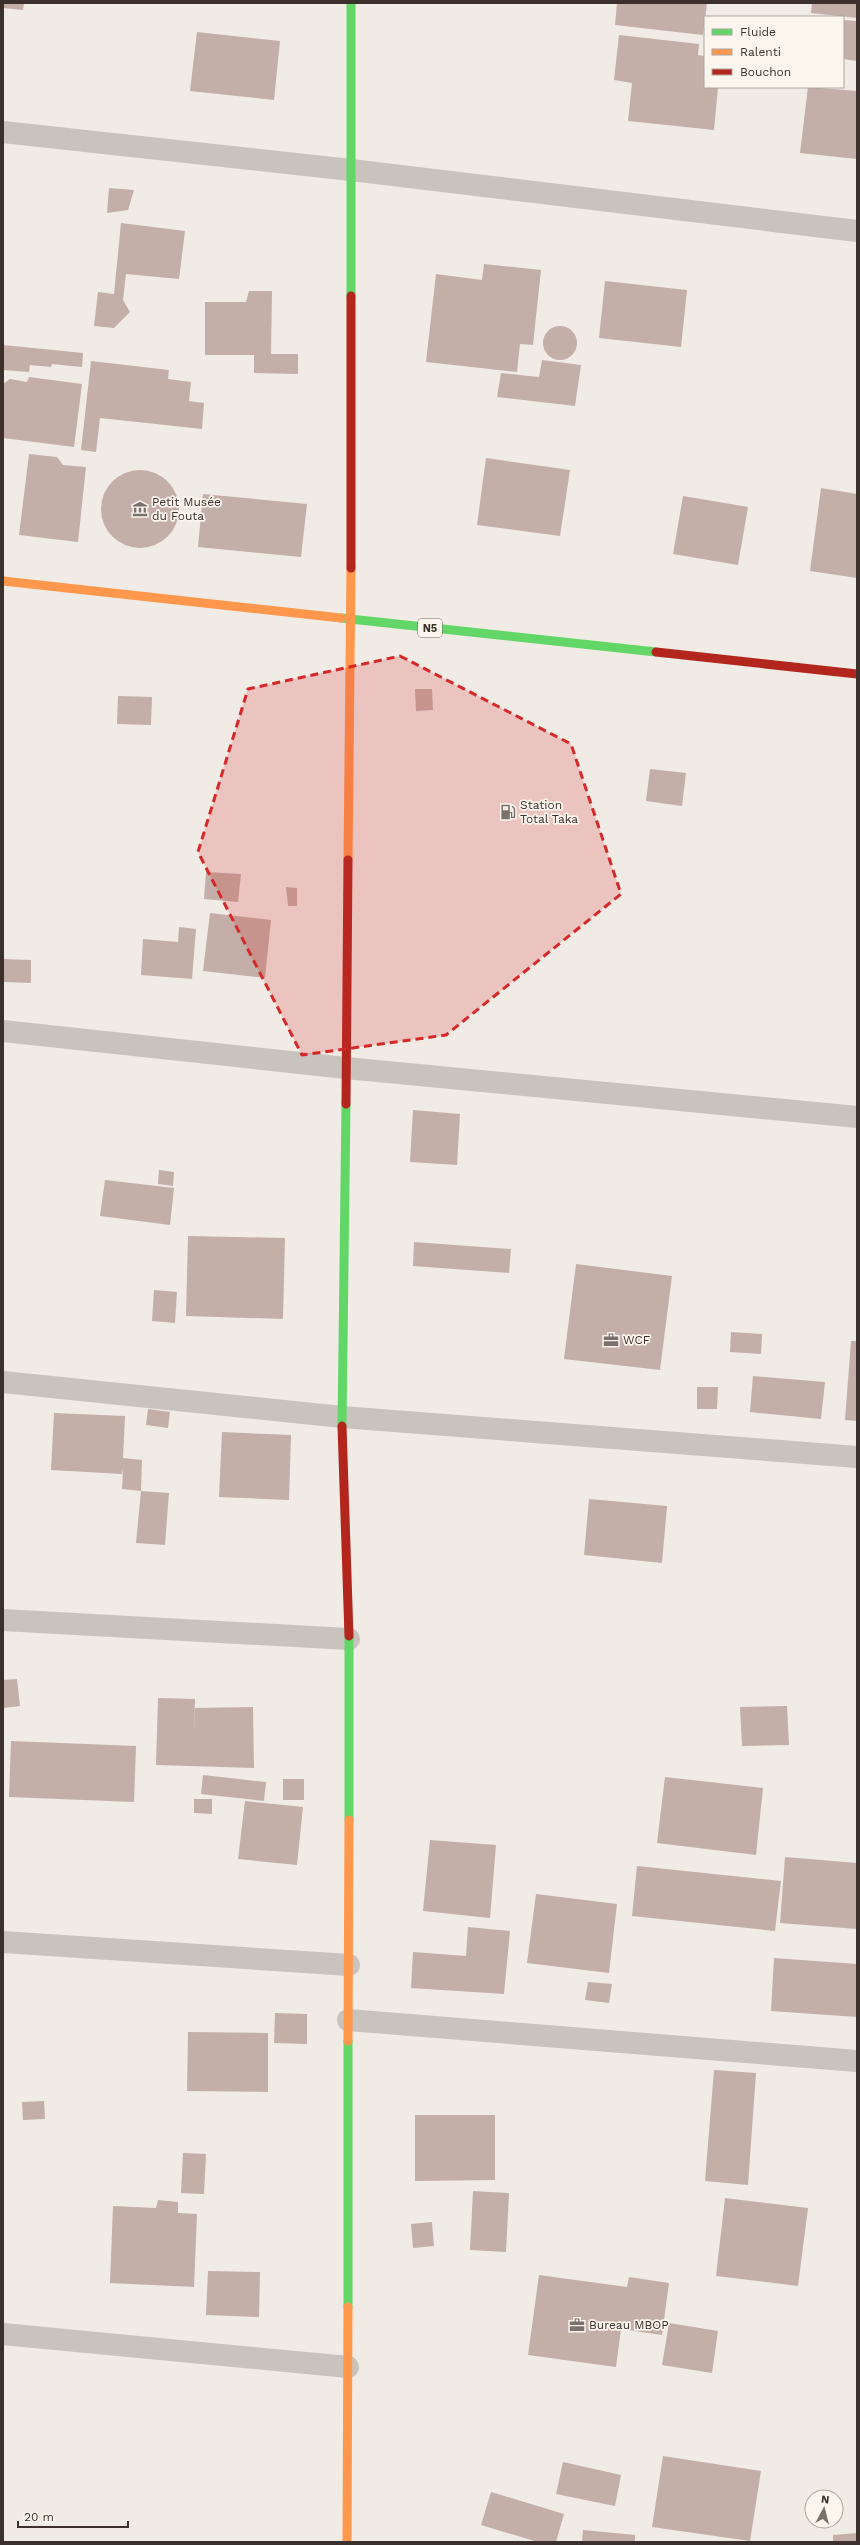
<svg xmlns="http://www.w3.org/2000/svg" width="860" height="2545" viewBox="0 0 860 2545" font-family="'Work Sans',sans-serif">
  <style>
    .building { fill: #c3afa7 }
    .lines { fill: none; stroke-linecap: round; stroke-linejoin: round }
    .street { stroke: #c9c3be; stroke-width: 22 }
    .fast { stroke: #63d668; stroke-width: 9 }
    .slow { stroke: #ff974d; stroke-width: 9 }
    .jam { stroke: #b3261e; stroke-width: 9 }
    .marked { fill: #d62828; fill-opacity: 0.2; stroke: #d62828; stroke-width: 3; stroke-dasharray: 8 5; stroke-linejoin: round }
    .labels { text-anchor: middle; stroke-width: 3.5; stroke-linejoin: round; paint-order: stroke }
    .shield { fill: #fbf5ee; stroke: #756b66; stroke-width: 1 }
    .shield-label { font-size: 11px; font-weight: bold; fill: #3b302b }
    .poi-label { font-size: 12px; fill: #3b302b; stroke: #fbf5ee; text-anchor: start }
  </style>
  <rect width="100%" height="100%" fill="#f0ebe5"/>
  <!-- building -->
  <g class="building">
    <path d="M3 3H24L23 10 3 8Z"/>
    <path d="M617 3H707L703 35 615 25Z"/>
    <path d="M812 3H857V18L811 13Z"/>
    <path d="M843 20 857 21V61L843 59Z"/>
    <path d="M197 32 280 41 274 100 190 91Z"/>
    <path d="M619 35 699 44 698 55 705 56V87H718L714 130 628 121 632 83 614 80Z"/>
    <path d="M808 87 857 91V159L800 153Z"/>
    <path d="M109 188 134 190 128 210 107 213Z"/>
    <path d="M121 223 185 231 179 279 126 274 123 300 130 312 114 328 94 326 98 292 114 294Z"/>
    <path d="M484 264 541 270 533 345 520 344 517 372 426 362 436 274 482 280Z"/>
    <path d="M605 281 687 290 681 347 599 338Z"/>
    <path d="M249 291H272L271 354H298V374L254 373V355H205V302H246Z"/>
    <circle cx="560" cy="343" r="17"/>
    <path d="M3 345 83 353 82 367 52 364 51 367 30 365 29 372 3 370Z"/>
    <path d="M542 360 581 365 575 406 497 397 501 373 539 377Z"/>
    <path d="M91 361 169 370 168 379 191 382 189 401 204 403 202 429 100 418 96 452 81 450Z"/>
    <path d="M29 377 82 384 74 447 3 438V384L10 379 27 382Z"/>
    <path d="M29 454 57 457 63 465 86 467 78 542 19 535Z"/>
    <path d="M486 458 570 470 560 536 477 525Z"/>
    <circle cx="140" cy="509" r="39"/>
    <path d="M821 488 857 494V578L810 571Z"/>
    <path d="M203 494 307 504 301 557 198 547Z"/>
    <path d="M683 496 748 507 738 565 673 554Z"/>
    <path d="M415 689H432L433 710 416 711Z"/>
    <path d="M118 696 152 697 151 725 117 724Z"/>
    <path d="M650 769 686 773 682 806 646 801Z"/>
    <path d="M206 872 241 874 238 902 204 899Z"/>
    <path d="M286 887 297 888V906H288Z"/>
    <path d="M210 913 271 920 265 978 203 971Z"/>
    <path d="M179 927 196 929 192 979 141 975 143 939 178 942Z"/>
    <path d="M3 959 31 960V983L3 982Z"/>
    <path d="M413 1110 460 1114 457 1165 410 1162Z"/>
    <path d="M159 1170 174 1172 173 1186 158 1184Z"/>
    <path d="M105 1180 174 1188 170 1225 100 1216Z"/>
    <path d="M188 1236 285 1238 283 1319 186 1316Z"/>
    <path d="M414 1242 511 1249 509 1273 413 1266Z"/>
    <path d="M576 1264 672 1276 660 1370 564 1359Z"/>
    <path d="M154 1290 177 1292 175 1323 152 1321Z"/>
    <path d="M731 1332 762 1334 761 1354 730 1352Z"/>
    <path d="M851 1341H857V1421L845 1420Z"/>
    <path d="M753 1376 825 1382 821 1419 750 1412Z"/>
    <path d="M697 1387H718L717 1409H697Z"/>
    <path d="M148 1409 170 1412 168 1428 146 1425Z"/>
    <path d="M54 1413 125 1416 123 1458 142 1460 141 1491 122 1489 123 1469 122 1474 51 1470Z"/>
    <path d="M222 1432 291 1435 289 1500 219 1497Z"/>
    <path d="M141 1491 169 1493 165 1545 136 1543Z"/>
    <path d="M589 1499 667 1506 662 1563 584 1555Z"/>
    <path d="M17 1679 20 1706 3 1708V1680Z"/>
    <path d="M158 1698 195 1699 194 1734 195 1708 253 1707 254 1768 156 1765Z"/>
    <path d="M787 1706 789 1745 742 1746 740 1707Z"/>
    <path d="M11 1741 136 1746 134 1802 9 1797Z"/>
    <path d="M203 1775 266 1782 264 1801 201 1794Z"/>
    <path d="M665 1777 763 1788 756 1855 657 1843Z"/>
    <rect x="283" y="1779" width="21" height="21"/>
    <path d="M194 1799H212V1814L194 1813Z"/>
    <path d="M245 1801 303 1807 297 1865 238 1859Z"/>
    <path d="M430 1840 496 1845 490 1918 423 1911Z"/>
    <path d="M785 1857 857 1863V1929L780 1923Z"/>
    <path d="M637 1866 781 1881 775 1931 632 1916Z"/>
    <path d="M536 1894 617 1904 609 1973 527 1963Z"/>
    <path d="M468 1927 510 1931 504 1994 411 1988 413 1952 466 1956Z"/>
    <path d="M774 1958 857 1964V2017L771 2011Z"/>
    <path d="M588 1982 612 1984 609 2003 585 2000Z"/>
    <path d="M275 2013 307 2014V2044L274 2043Z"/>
    <path d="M188 2032 268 2033V2092L187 2091Z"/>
    <path d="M714 2070 756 2073 748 2185 705 2181Z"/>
    <path d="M44 2101 45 2119 23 2120 22 2102Z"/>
    <path d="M415 2115H495V2180L415 2181Z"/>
    <path d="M183 2153 206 2154 204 2194 181 2193Z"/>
    <path d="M473 2191 509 2193 506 2252 470 2250Z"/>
    <path d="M725 2198 808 2208 798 2286 716 2276Z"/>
    <path d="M158 2200 178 2202V2213L197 2214 194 2287 110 2283 113 2206 156 2208Z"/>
    <path d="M432 2222 434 2246 413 2248 411 2224Z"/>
    <path d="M208 2271 260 2272 259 2317 206 2315Z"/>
    <path d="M539 2275 627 2287 629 2277 669 2283 662 2335 621 2329 616 2367 528 2355Z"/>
    <path d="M669 2323 718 2331 712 2373 662 2365Z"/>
    <path d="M663 2456 761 2471 750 2541 652 2527Z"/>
    <path d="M563 2462 621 2475 615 2506 556 2494Z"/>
    <path d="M491 2492 564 2514 556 2542H538L481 2525Z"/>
    <path d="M583 2530 635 2535V2542H582Z"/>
    <path d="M857 2533V2542H833V2535Z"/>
  </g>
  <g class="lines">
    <!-- street -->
    <g class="street">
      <path d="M3 132 351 170 857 231"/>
      <path d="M3 1031 346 1068 857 1117"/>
      <path d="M3 1382 342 1417 857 1457"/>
      <path d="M3 1620 349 1639"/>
      <path d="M3 1942 349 1965"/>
      <path d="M348 2020 857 2061"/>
      <path d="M3 2334 348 2367"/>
    </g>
    <!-- fast -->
    <g class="fast">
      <path d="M351 3V296"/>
      <path d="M341 618 656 652"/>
      <path d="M342 1426 346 1104"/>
      <path d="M349 1820V1636"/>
      <path d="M348 2307V2041"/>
    </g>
    <!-- slow -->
    <g class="slow">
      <path d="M3 581 341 618"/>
      <path d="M348 860 351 568"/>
      <path d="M348 2041 349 1820"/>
      <path d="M347 2542 348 2307"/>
    </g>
    <!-- jam -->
    <g class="jam">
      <path d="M351 296V568"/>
      <path d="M656 652 857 674"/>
      <path d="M346 1104 348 860"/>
      <path d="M342 1426 349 1636"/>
    </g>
  </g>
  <!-- marked area -->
  <path class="marked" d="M400 656 571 744 621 894 446 1035 302 1055 198 852 248 689Z"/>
  <!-- icons -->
  <defs>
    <g id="museum-bare" transform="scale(1.2)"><path d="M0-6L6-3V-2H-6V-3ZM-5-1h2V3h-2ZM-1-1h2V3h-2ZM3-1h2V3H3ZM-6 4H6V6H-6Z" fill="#7a716c" stroke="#fbf5ee" stroke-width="2.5" paint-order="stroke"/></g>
    <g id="fuel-bare" transform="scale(1.2)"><path d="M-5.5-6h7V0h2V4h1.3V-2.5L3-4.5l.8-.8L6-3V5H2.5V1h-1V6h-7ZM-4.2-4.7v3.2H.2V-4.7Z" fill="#7a716c" stroke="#fbf5ee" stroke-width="2.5" paint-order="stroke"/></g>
    <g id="office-bare" transform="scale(1.2)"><path d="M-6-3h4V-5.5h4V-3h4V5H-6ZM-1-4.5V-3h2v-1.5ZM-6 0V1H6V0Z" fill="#7a716c" stroke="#fbf5ee" stroke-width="2.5" paint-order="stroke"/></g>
  </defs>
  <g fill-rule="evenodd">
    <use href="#museum-bare" x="140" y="509"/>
    <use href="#fuel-bare" x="508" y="812"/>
    <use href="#office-bare" x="611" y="1340"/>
    <use href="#office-bare" x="577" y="2325"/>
  </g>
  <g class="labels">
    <!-- shield labels -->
    <rect class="shield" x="418" y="619" width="24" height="18" rx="3"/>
    <g class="shield-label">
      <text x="430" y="632">N5</text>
    </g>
    <!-- poi labels -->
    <g class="poi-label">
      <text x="152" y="506">Petit Musée<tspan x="152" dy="14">du Fouta</tspan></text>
      <text x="520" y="809">Station<tspan x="520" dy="14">Total Taka</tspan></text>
      <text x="623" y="1344">WCF</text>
      <text x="589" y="2329">Bureau MBOP</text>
    </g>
  </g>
  <!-- border -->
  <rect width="860" height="2545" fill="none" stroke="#3b302b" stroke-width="8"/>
  <!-- legend -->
  <rect x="704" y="16" width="140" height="72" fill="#fbf5ee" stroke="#aea6a0"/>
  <rect x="712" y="29" width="20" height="6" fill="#63d668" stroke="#aea6a0"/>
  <text x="740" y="36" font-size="12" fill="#3b302b">Fluide</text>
  <rect x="712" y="49" width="20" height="6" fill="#ff974d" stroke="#aea6a0"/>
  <text x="740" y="56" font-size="12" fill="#3b302b">Ralenti</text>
  <rect x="712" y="69" width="20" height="6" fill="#b3261e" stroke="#aea6a0"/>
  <text x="740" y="76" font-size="12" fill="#3b302b">Bouchon</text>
  <!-- north arrow -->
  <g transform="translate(824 2509) rotate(7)"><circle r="19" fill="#fbf5ee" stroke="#aea6a0"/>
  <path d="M0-3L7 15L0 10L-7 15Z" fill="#7a716c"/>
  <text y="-6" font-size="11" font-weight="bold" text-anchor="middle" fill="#3b302b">N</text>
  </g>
  <!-- scale -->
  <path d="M18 2521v6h110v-6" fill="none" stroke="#3b302b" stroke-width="2"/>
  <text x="24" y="2521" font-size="12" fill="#3b302b" stroke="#fbf5ee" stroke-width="3" paint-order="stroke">20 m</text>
</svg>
